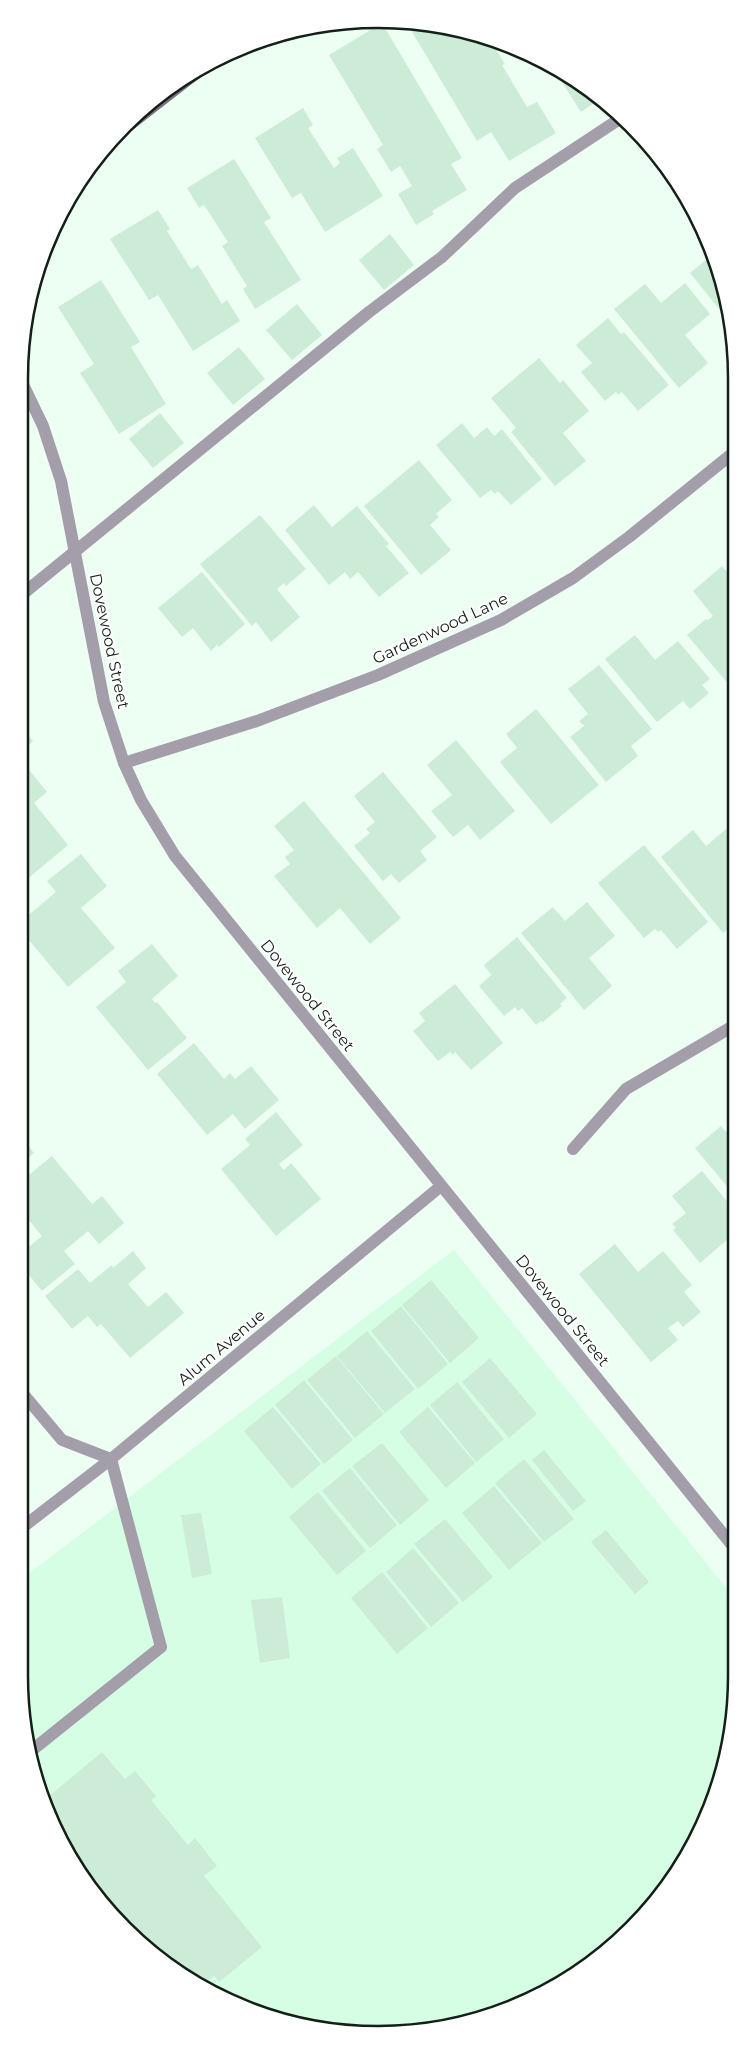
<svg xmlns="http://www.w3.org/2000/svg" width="755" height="2054" viewBox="0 0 755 2054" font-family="Montserrat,sans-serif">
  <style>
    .built { fill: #d6fee4 }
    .building { fill: #cdecd8 }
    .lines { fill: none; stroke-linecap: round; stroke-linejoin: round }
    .lane { stroke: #a49daa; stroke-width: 12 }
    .street { stroke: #a49daa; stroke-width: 12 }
    .secondary { stroke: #7b7283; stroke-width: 12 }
    .labels { text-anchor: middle; stroke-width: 4.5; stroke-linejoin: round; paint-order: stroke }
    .street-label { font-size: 16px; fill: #141f18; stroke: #fff }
    .rim { fill: none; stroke: #141f18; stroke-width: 2.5 }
  </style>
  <rect width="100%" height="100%" fill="#ecfff2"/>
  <!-- built -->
  <path class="built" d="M454 1250 736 1600V1677L724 1770 699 1835 662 1895 577 1975 515 2008 448 2028 330 2032 262 2016 198 1987 108 1913 67 1856 38 1792 19 1676V1581Z"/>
  <!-- building -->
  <g class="building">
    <path d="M405 20 471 31 490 40 505 64 502 65 527 107 537 102 556 133 509 161 491 132 477 141Z"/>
    <path d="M382 23 462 158 451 164 467 190 432 211 434 214 416 225 398 194 412 186 400 166 391 172 377 149 383 145 329 55Z"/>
    <path d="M567 75 577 79 600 99 581 112 560 79Z"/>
    <path d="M303 108 313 125 308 128 334 168 340 163 337 158 353 148 383 196 325 232 301 193 292 198 255 138Z"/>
    <path d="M234 159 271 218 264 222 301 280 255 309 243 289 247 286 222 246 228 242 204 205 199 208 187 188Z"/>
    <path d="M158 210 170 229 167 231 191 269 198 265 222 304 227 300 240 321 193 351 158 295 149 300 110 239Z"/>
    <path d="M390 234 414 265 384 290 359 260Z"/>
    <path d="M711 256 726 305 720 310 690 273Z"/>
    <path d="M101 280 140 342 131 347 166 404 119 434 80 373 94 364 58 307Z"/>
    <path d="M685 283 710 314 685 335 708 363 679 388 614 309 645 284 661 303Z"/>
    <path d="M297 304 322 335 292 360 266 330Z"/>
    <path d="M608 318 621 334 624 332 669 385 638 411 622 392 618 395 616 392 605 401 581 372 592 363 576 345Z"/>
    <path d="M239 347 265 379 233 405 207 373Z"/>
    <path d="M539 358 560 383 563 380 589 411 563 433 586 461 555 486 511 432 516 428 491 398Z"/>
    <path d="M160 413 184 443 153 468 129 439Z"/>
    <path d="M462 423 474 438 487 427 494 436 502 429 542 479 511 505 498 491 495 494 491 490 480 498 436 445Z"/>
    <path d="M419 460 452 500 436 514 439 517 430 525 451 550 421 575 364 506Z"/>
    <path d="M314 505 332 527 357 506 389 544 386 546 409 573 379 597 358 572 350 579 345 572 329 585 285 530Z"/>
    <path d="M260 515 306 569 286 586 284 583 277 589 300 617 271 642 256 622 252 626 200 564Z"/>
    <path d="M722 566 734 580V683L730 686 687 635 706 619 708 620 713 616 693 591Z"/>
    <path d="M202 572 245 624 219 647 217 645 211 651 193 628 182 637 158 608Z"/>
    <path d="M635 635 655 660 678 641 710 679 702 685 709 693 690 709 683 701 657 722 605 659Z"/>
    <path d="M599 665 652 729 631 746 638 756 606 782 570 737 584 726 579 721 588 714 568 689Z"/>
    <path d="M536 709 599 785 551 824 500 762 517 748 506 734Z"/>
    <path d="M19 724 33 741 19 753Z"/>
    <path d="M456 740 515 811 480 840 468 825 453 837 431 811 452 795 427 765Z"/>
    <path d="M22 761 47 792 34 803 68 845 19 886V764Z"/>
    <path d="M383 772 437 837 420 851 427 860 399 883 391 874 383 881 354 846 370 833 366 829 375 822 354 796Z"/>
    <path d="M304 801 401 918 370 944 340 908 317 928 274 876 290 864 285 857 294 850 274 826Z"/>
    <path d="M731 825 734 830V874L729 879 734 886 735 923 723 933 661 857 693 830 706 846Z"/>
    <path d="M644 845 708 922 677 949 661 930 658 932 655 929 644 938 598 883Z"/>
    <path d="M81 854 107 886 81 908 115 948 68 987 19 928V923L56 892 47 881Z"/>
    <path d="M587 902 615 936 589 958 612 986 584 1010 521 933 553 907 565 921Z"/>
    <path d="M517 937 567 998 560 1004 562 1006 543 1022 541 1021 536 1025 522 1008 518 1011 515 1007 504 1016 479 986 491 975 484 965Z"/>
    <path d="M152 944 178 976 152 999 155 1003 157 1002 187 1038 148 1070 96 1007 126 982 118 971Z"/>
    <path d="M455 984 503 1043 471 1070 455 1052 453 1055 450 1052 438 1061 413 1031 425 1021 419 1013Z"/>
    <path d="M194 1043 224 1079 230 1073 235 1079 251 1066 279 1100 245 1129 233 1114 207 1135 157 1074Z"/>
    <path d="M276 1112 303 1145 279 1164 284 1170 291 1163 321 1199 276 1236 221 1169 250 1145 245 1139Z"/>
    <path d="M721 1126 726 1132 732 1127 735 1131V1196L695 1148Z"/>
    <path d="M19 1135 34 1153 19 1165Z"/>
    <path d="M52 1156 92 1204 102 1196 124 1223 99 1244 88 1231 64 1251 75 1264 42 1291 19 1263V1255L42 1236 19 1208V1183Z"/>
    <path d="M702 1171 735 1211V1233L700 1263 673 1230 676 1228 672 1224 686 1213 672 1196Z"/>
    <path d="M615 1244 638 1272 663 1251 692 1285 684 1292 701 1312 683 1327 678 1321 668 1328 678 1340 651 1362 579 1274Z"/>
    <path d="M133 1251 146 1268 128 1284 148 1307 166 1292 184 1313 130 1358 101 1324 97 1327 88 1316 72 1329 45 1296 78 1269 90 1283 112 1265 113 1268Z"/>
    <path d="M431 1280 479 1338 450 1363 402 1305Z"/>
    <path d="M401 1306 448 1364 418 1389 371 1331Z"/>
    <path d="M367 1331 415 1389 385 1413 337 1356Z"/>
    <path d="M336 1356 384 1414 355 1438 307 1380Z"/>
    <path d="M490 1358 537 1414 509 1438 462 1382Z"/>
    <path d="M304 1380 353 1440 324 1464 275 1405Z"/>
    <path d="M457 1382 504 1439 476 1462 430 1405Z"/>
    <path d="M273 1407 321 1464 292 1489 244 1431Z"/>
    <path d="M428 1407 475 1463 446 1488 399 1432Z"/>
    <path d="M382 1443 429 1500 400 1525 352 1466Z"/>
    <path d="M544 1450 586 1501 573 1511 532 1460Z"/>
    <path d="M524 1459 574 1519 544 1542 495 1483Z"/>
    <path d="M350 1468 397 1525 370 1548 322 1491Z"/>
    <path d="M494 1486 542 1543 509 1570 462 1513Z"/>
    <path d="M318 1492 366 1551 337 1575 289 1517Z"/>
    <path d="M201 1513 212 1574 192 1578 181 1515Z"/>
    <path d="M445 1519 493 1577 463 1602 414 1544Z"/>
    <path d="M606 1530 649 1582 635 1594 591 1542Z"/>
    <path d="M413 1548 459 1603 431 1627 386 1572Z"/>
    <path d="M382 1572 428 1628 397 1654 351 1598Z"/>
    <path d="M282 1597 290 1658 260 1663 251 1600Z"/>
    <path d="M102 1752 125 1779 135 1771 156 1796 151 1800 188 1845 195 1838 217 1866 204 1876 262 1947 219 1982 214 1976 198 1987 108 1913 67 1856 42 1802Z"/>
  </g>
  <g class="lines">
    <!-- lane -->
    <g class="lane">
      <path d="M19 597 369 312 442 257 515 188 621 118"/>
      <path d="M31 1751 161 1647 111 1459"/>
    </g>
    <!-- street -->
    <g class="street">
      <path d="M19 376 43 426 61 481 104 702 124 763 141 800 175 856 736 1550"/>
      <path d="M124 763 257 721 378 675 501 620 573 578 629 537 733 453"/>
      <path d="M573 1149 626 1089 735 1025"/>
      <path d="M19 1389 62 1440 111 1459"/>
      <path d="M19 1530 111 1459 441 1186"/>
    </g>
    <!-- secondary -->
    <path class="secondary" d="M115 136 213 60"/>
  </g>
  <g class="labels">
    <!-- street labels -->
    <g class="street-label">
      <text transform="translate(440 628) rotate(-25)" y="6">Gardenwood Lane</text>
      <text transform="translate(110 641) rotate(78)" y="6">Dovewood Street</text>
      <text transform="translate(308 995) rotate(51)" y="6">Dovewood Street</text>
      <text transform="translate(563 1310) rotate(51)" y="6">Dovewood Street</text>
      <text transform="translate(221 1347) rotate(-40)" y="6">Alum Avenue</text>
    </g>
  </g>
  <!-- crop -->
  <path d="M0 0H755V2054H0ZM378 28H378A350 350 0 0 1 728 378V1676A350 350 0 0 1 378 2026H378A350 350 0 0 1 28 1676V378A350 350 0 0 1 378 28Z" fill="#fff" fill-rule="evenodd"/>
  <path class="rim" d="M378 28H378A350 350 0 0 1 728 378V1676A350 350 0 0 1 378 2026H378A350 350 0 0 1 28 1676V378A350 350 0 0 1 378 28Z"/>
</svg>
